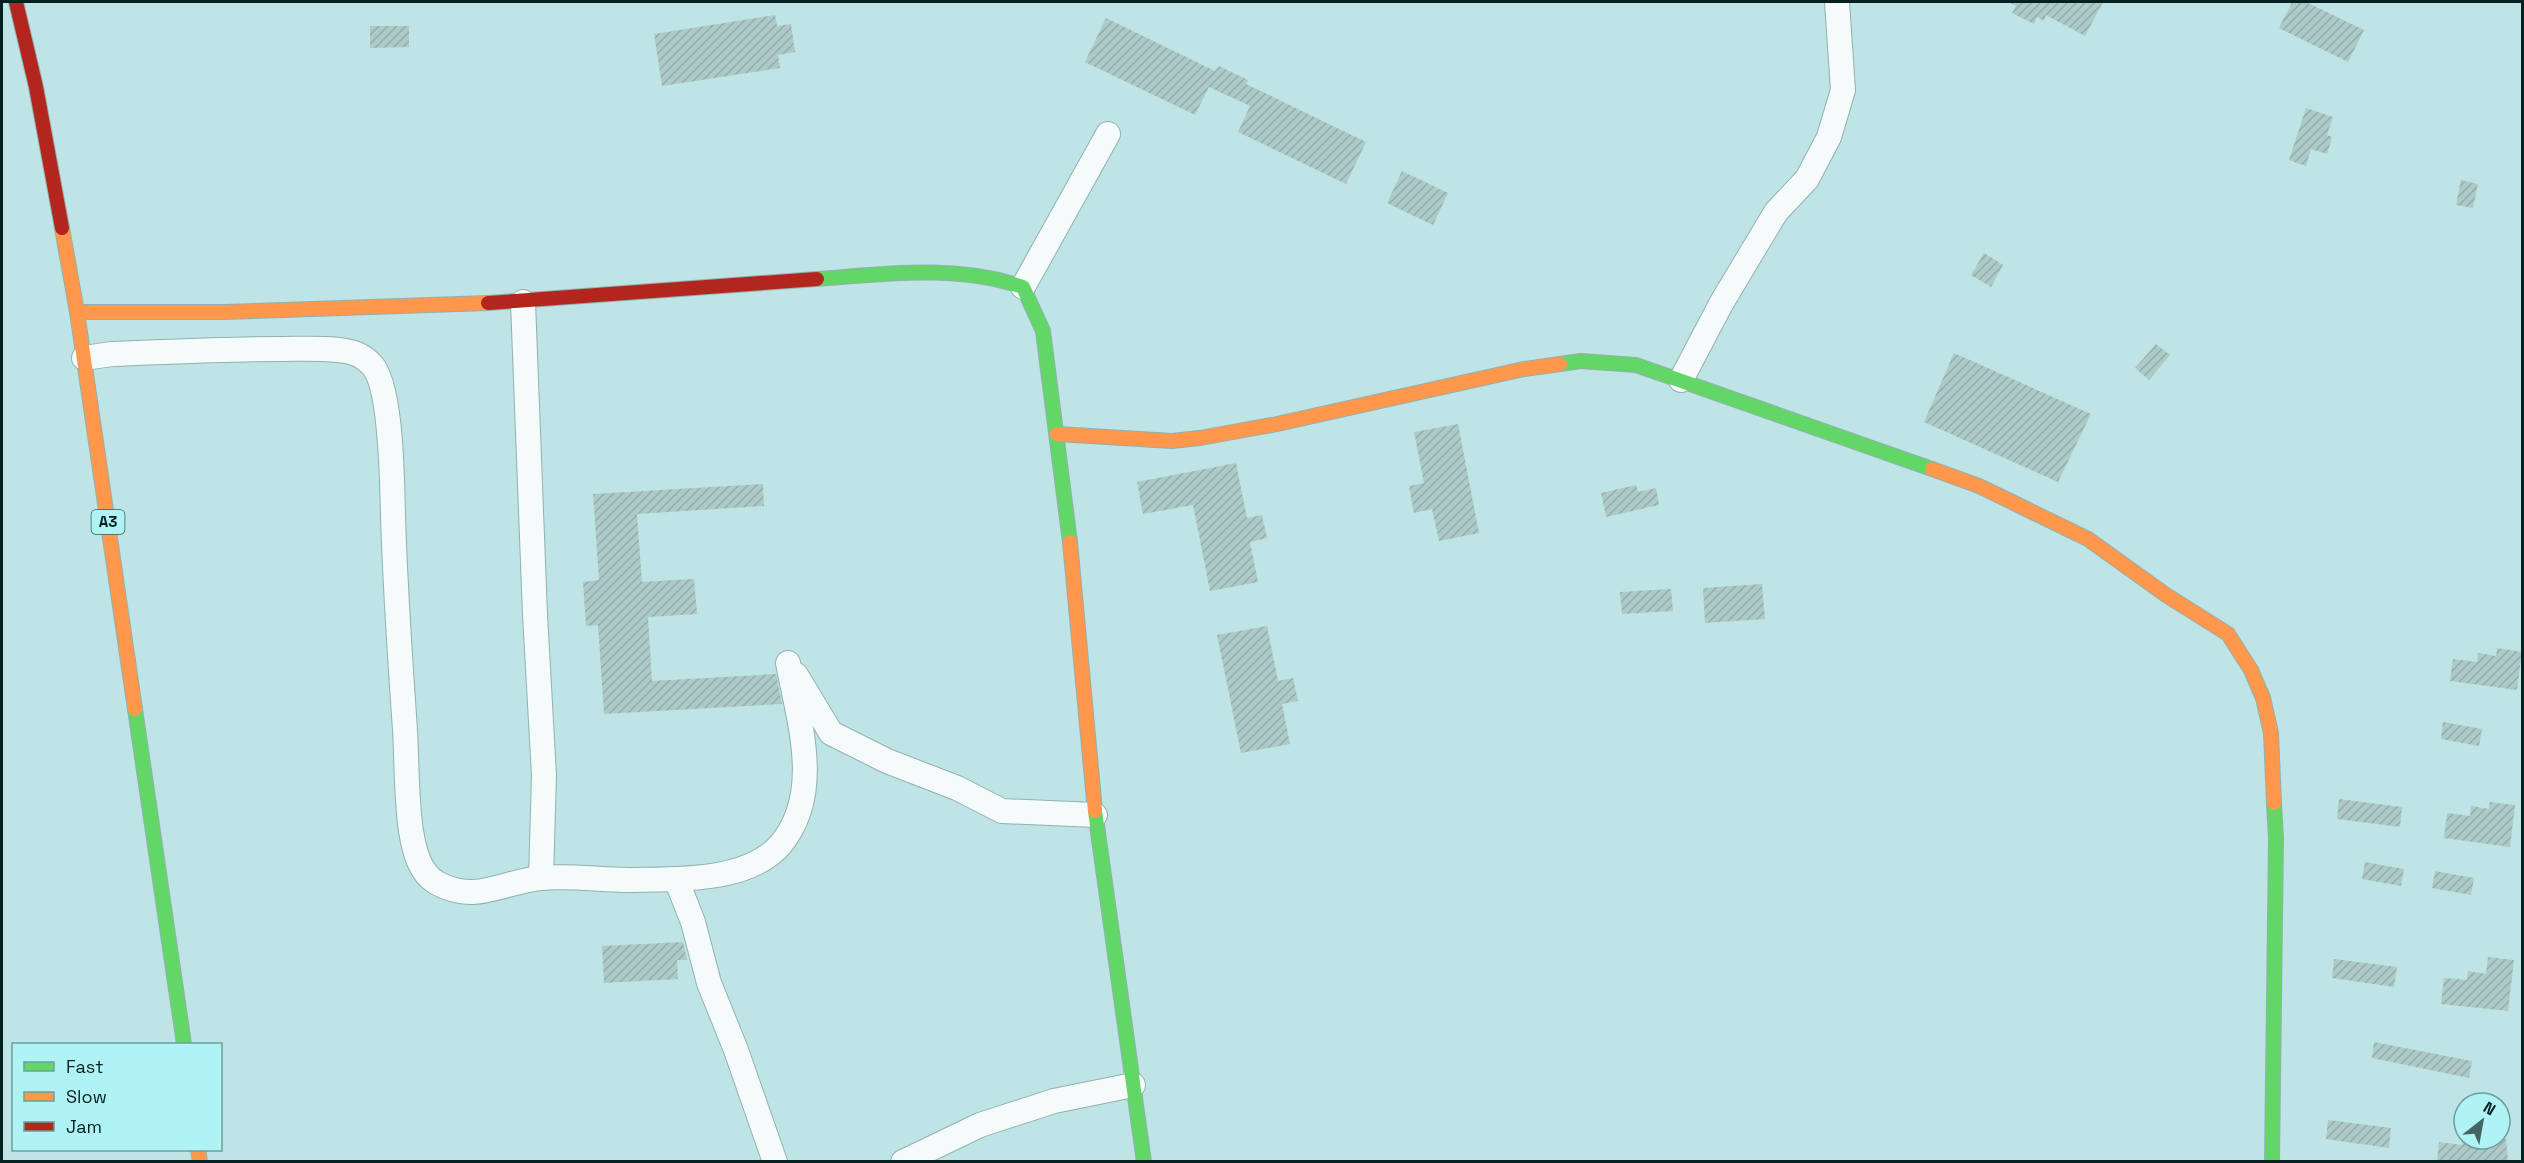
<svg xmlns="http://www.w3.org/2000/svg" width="2524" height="1163" viewBox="0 0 2524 1163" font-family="'Space Grotesk',sans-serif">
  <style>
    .building { fill: url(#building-hatch) }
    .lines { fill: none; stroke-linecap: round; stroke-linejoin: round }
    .street-casing { stroke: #92b0b1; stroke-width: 26 }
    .fast-casing { stroke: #92b0b1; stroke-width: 16 }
    .slow-casing { stroke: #92b0b1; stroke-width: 16 }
    .jam-casing { stroke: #92b0b1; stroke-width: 16 }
    .street { stroke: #f5fbfb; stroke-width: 24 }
    .fast { stroke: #63d668; stroke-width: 14 }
    .slow { stroke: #ff974d; stroke-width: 14 }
    .jam { stroke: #b3261e; stroke-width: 14 }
    .labels { text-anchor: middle; stroke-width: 5; stroke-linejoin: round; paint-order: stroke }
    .shield { fill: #b0f3f4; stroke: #385f60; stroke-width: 1.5 }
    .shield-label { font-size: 15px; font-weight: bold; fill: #042020 }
  </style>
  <defs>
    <pattern id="building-hatch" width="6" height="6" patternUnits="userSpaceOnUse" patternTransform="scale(1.5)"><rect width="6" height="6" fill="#adcac7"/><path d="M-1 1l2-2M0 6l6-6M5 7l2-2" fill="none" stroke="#93adab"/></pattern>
  </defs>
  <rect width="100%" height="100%" fill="#bfe4e5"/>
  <!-- building -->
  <g class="building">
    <path d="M2008 2H2103L2085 36 2046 15 2044 21 2037 17 2034 24 2012 13 2016 6Z"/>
    <path d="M2292 2H2306L2364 30 2348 62 2279 28Z"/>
    <path d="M775 15 777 26 791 24 795 52 778 55 780 68 662 86 654 34Z"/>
    <path d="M1106 18 1215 71 1219 66 1248 80 1246 84 1366 142 1346 184 1238 132 1250 106 1209 87 1195 115 1085 62Z"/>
    <path d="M370 26H409V47L370 48Z"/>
    <path d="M2306 108 2333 117 2327 135 2332 137 2327 154 2311 149 2306 166 2289 160Z"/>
    <path d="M1402 171 1448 193 1433 225 1387 203Z"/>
    <path d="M2461 180 2478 184 2473 208 2456 205Z"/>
    <path d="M1984 253 2003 265 1991 287 1971 275Z"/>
    <path d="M2156 344 2170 355 2149 380 2135 368Z"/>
    <path d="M1954 353 2091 414 2058 482 1924 422Z"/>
    <path d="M1458 424 1479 533 1439 541 1432 509 1414 513 1409 486 1424 483 1414 432Z"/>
    <path d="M1236 463 1247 518 1262 515 1267 538 1250 542 1258 582 1210 591 1193 505 1143 514 1137 482Z"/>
    <path d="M763 484 764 506 637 514 642 582 694 579 697 614 648 617 652 681 776 674 782 704 604 714 598 625 586 626 583 582 599 580 593 494Z"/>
    <path d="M1636 485 1638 492 1656 488 1659 505 1606 517 1601 493Z"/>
    <path d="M1762 584 1765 619 1705 623 1703 588Z"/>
    <path d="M1671 589 1673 611 1622 614 1620 592Z"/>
    <path d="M1267 626 1278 681 1293 678 1298 701 1282 704 1290 744 1241 753 1217 635Z"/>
    <path d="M2497 648 2522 652 2517 690 2450 681 2453 659 2477 662 2478 653 2496 656Z"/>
    <path d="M2443 722 2482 729 2479 746 2441 739Z"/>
    <path d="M2339 799 2402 807 2400 827 2337 819Z"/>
    <path d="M2490 802 2515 805 2510 847 2444 838 2447 813 2470 816 2471 806 2489 809Z"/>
    <path d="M2365 862 2404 869 2401 886 2362 879Z"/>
    <path d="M2435 871 2474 878 2471 895 2432 888Z"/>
    <path d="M683 942 687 960H677L678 979 604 983 602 946Z"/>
    <path d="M2488 957 2514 960 2508 1011 2441 1004 2444 978 2467 980 2468 971 2486 974Z"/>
    <path d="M2334 959 2397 967 2394 987 2332 978Z"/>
    <path d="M2374 1042 2472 1061 2469 1078 2372 1058Z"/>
    <path d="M2328 1120 2391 1128 2389 1148 2326 1139Z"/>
    <path d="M2463 1139H2506L2508 1161H2437L2439 1142 2462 1145Z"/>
  </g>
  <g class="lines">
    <!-- street casing -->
    <g class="street-casing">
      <g id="street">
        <path d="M1023 287 1108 134"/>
        <path d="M523 302 535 615 544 775 541 878"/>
        <path d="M84 358 112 354C169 352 225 349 281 349 302 349 335 347 354 353 360 355 367 360 371 364 392 384 392 484 393 515 395 587 400 658 405 730 407 763 406 798 411 831 414 849 419 873 437 883 475 904 502 882 541 878 569 875 600 880 628 880 675 879 748 883 781 844 823 793 799 722 788 663"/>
        <path d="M1681 380 1722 302 1776 212 1807 179 1829 137 1843 90 1837 2"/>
        <path d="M796 675 831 733 887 761 957 788 1002 811 1095 815"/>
        <path d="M676 879 693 922 709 983 736 1050 775 1162"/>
        <path d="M903 1162 980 1125 1054 1101 1133 1085"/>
      </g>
    </g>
    <!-- fast casing -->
    <g class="fast-casing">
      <g id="fast">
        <path d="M817 279C886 274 956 264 1023 287L1043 331 1070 542"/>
        <path d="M1560 364 1581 361 1636 365 1932 469"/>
        <path d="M135 709 184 1044"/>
        <path d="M1095 811 1144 1162"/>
        <path d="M2272 1162 2276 838 2274 803"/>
      </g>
    </g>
    <!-- slow casing -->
    <g class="slow-casing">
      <g id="slow">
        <path d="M62 228 77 312 135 709"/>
        <path d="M77 312H224L488 303"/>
        <path d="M1057 434 1172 441 1200 438 1277 424 1524 369 1560 364"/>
        <path d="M1932 469 1979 486 2088 539 2166 595 2228 634 2251 670 2263 698 2271 733 2274 803"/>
        <path d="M1070 542 1095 811"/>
        <path d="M198 1150 200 1162"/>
      </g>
    </g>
    <!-- jam casing -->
    <g class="jam-casing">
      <g id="jam">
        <path d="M16 2 36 87 62 228"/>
        <path d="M488 303 817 279"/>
      </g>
    </g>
    <!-- street -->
    <use href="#street" class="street"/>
    <!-- fast -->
    <use href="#fast" class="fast"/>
    <!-- slow -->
    <use href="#slow" class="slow"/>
    <!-- jam -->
    <use href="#jam" class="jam"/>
  </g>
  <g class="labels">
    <!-- shield labels -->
    <rect class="shield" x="91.5" y="510" width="33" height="24" rx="4.5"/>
    <g class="shield-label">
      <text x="108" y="527">A3</text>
    </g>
  </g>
  <!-- border -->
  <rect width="2524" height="1163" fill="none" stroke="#042020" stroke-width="6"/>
  <!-- legend -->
  <rect x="12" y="1043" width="210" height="108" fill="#b0f3f4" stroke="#6b9f9f" stroke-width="1.5"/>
  <rect x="24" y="1062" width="30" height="9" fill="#63d668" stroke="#6b9f9f" stroke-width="1.5"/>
  <text x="66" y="1073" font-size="18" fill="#042020">Fast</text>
  <rect x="24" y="1092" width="30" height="9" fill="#ff974d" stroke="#6b9f9f" stroke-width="1.5"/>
  <text x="66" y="1103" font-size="18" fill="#042020">Slow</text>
  <rect x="24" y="1122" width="30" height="9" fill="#b3261e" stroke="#6b9f9f" stroke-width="1.5"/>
  <text x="66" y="1133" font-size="18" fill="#042020">Jam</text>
  <!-- north arrow -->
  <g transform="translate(2482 1121) rotate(31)"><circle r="28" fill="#b0f3f4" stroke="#6b9f9f" stroke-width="1.5"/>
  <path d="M0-4.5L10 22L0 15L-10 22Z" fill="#456565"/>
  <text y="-9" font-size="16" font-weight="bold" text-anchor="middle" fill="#042020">N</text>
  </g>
</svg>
